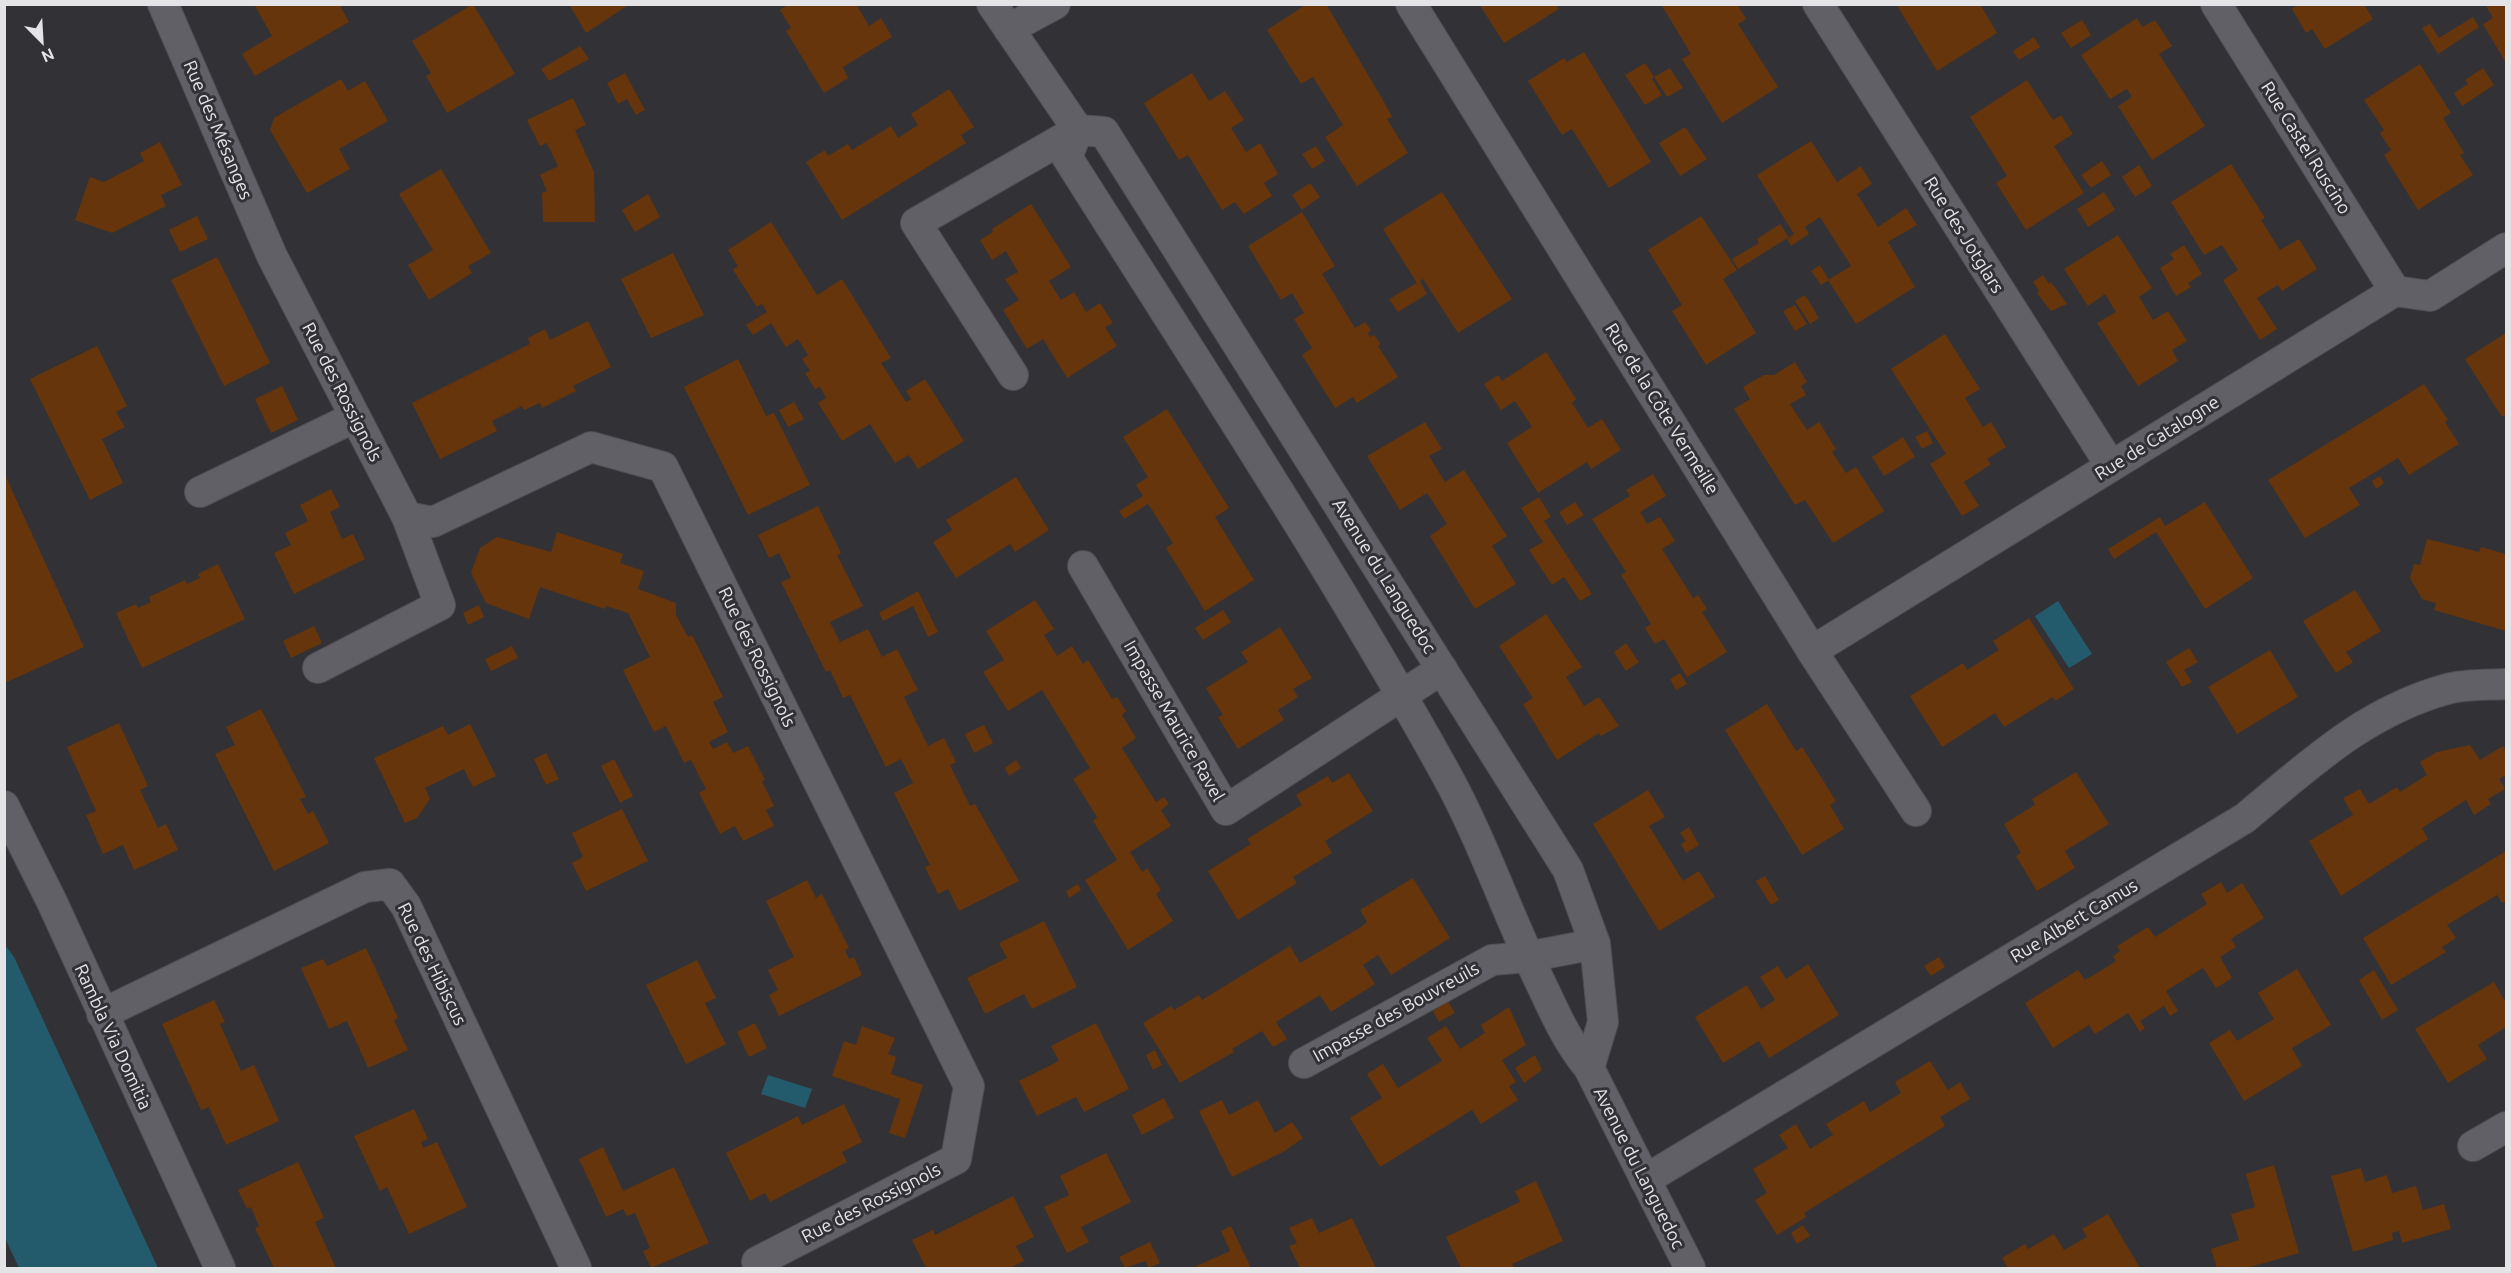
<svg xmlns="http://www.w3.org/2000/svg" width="2511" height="1273" viewBox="0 0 2511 1273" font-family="Ubuntu,sans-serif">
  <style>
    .water { fill: #235b6d }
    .building { fill: #66350b }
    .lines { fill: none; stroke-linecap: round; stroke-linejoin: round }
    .street-casing { stroke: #4f4e52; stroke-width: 32 }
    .street { stroke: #626067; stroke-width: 30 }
    .labels { text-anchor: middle; stroke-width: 6; stroke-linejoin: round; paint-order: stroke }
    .street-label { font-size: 18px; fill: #e4e4e7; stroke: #323136 }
  </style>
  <rect width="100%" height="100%" fill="#323136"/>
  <!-- water -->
  <g class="water">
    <path d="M2058 601 2092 654 2069 668 2035 616Z"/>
    <path d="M5 945 14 957 158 1268H19L4 1236Z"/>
    <path d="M768 1075 812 1089 805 1108 761 1094Z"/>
  </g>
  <!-- building -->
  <g class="building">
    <path d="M254 4H339L349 22 255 76 242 54 272 36Z"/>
    <path d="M473 4 515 74 447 113 426 76 431 73 412 41Z"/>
    <path d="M569 4H630L586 33Z"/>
    <path d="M789 4H856L869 26 881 18 892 37 843 67 848 78 824 93 786 31 791 28 780 10Z"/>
    <path d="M1307 4H1326L1383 100 1392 117 1387 119 1408 153 1357 186 1325 137 1343 125 1313 77 1301 84 1267 30Z"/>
    <path d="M1479 4H1556L1559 9 1504 43Z"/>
    <path d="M1661 4H1737L1746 19 1738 24 1778 87 1722 123 1682 59 1691 54Z"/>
    <path d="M1896 4H1980L1997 33 1937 71Z"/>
    <path d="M2299 4H2364L2373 19 2325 49 2312 29 2306 33 2292 9Z"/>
    <path d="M2485 4H2506V63L2483 24 2493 18Z"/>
    <path d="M2473 17 2479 27 2438 54 2422 28 2430 24 2439 38Z"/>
    <path d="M2137 18 2142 27 2155 20 2172 46 2159 54 2205 126 2152 160 2118 106 2132 97 2127 89 2110 99 2081 55Z"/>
    <path d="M2082 20 2091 35 2071 48 2061 33Z"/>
    <path d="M2034 37 2040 47 2019 60 2013 51Z"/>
    <path d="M580 46 589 59 549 81 541 69Z"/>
    <path d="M1584 52 1651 162 1609 188 1572 129 1562 135 1528 81 1564 58 1567 62Z"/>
    <path d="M1645 63 1654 77 1670 68 1683 88 1667 97 1654 77 1652 79 1662 95 1645 105 1625 75Z"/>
    <path d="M2420 64 2451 113 2443 118 2464 153 2460 155 2473 175 2418 210 2384 155 2391 150 2380 133 2384 130 2364 100Z"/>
    <path d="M2483 68 2494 85 2462 106 2454 93 2468 84 2465 80Z"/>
    <path d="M625 73 645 110 636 115 627 99 618 104 607 83Z"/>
    <path d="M1192 73 1209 101 1225 91 1244 120 1231 128 1246 152 1260 143 1278 174 1264 183 1272 196 1244 214 1235 202 1222 210 1188 155 1179 160 1144 103Z"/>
    <path d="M341 79 348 91 365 81 388 121 339 149 350 169 307 193 270 130 274 118Z"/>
    <path d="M2027 80 2053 120 2061 115 2073 134 2054 146 2084 193 2026 230 1996 183 2007 176 1970 117Z"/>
    <path d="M949 89 974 127 961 135 966 143 842 220 806 162 825 150 828 156 848 144 852 150 891 126 898 138 918 125 911 114Z"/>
    <path d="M573 98 586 125 575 130 594 172 595 222H543L542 193 547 191 540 175 558 166 547 143 540 146 527 120Z"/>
    <path d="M1685 127 1707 159 1680 176 1659 143Z"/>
    <path d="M1811 141 1837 182 1861 166 1872 184 1857 194 1878 227 1906 208 1917 225 1888 242 1915 287 1856 324 1828 280 1851 266 1820 217 1805 227 1809 234 1791 246 1787 239 1794 234 1757 175Z"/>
    <path d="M160 142 182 185 161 195 166 206 112 233 75 220 90 177 104 182 144 161 140 153Z"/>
    <path d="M1316 146 1325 161 1312 169 1302 154Z"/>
    <path d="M2102 161 2111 175 2091 188 2081 175Z"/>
    <path d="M2231 164 2265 218 2261 220 2280 250 2299 239 2317 269 2282 291 2278 285 2257 298 2277 329 2260 340 2223 280 2238 270 2222 245 2204 255 2171 202Z"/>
    <path d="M2139 165 2152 186 2135 197 2122 177Z"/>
    <path d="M441 169 491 253 468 266 472 273 429 300 408 265 433 250 399 194Z"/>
    <path d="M1310 183 1320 197 1302 210 1292 195Z"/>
    <path d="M1442 192 1512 299 1458 333 1423 279 1420 281 1427 294 1398 312 1389 299 1417 283 1383 229Z"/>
    <path d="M2104 192 2115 210 2088 227 2077 209Z"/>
    <path d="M648 194 660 217 635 232 622 210Z"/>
    <path d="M1031 204 1071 267 1049 281 1061 300 1074 292 1086 312 1100 303 1113 323 1105 327 1117 346 1067 378 1043 339 1027 349 1003 310 1019 300 1005 279 1018 272 1006 251 992 260 980 240 993 232 992 229Z"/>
    <path d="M1302 212 1335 266 1322 274 1355 328 1365 322 1371 330 1368 333 1370 337 1374 335 1381 344 1378 346 1398 377 1357 403 1353 397 1335 408 1302 355 1312 348 1294 319 1304 313 1292 293 1281 300 1248 246Z"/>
    <path d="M197 216 208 239 180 252 169 230Z"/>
    <path d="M1701 216 1737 270 1723 279 1756 333 1706 365 1672 311 1682 305 1648 250Z"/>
    <path d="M771 222 817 295 842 279 891 358 881 363 906 402 911 399 906 391 925 379 964 441 918 469 909 455 895 463 870 424 842 441 818 403 826 398 820 387 815 389 805 373 810 371 802 359 808 355 798 339 786 347 771 323 753 335 746 325 767 312 762 304 757 307 733 270 738 266 728 250Z"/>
    <path d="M1780 224 1789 237 1738 269 1732 259 1759 243 1757 239Z"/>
    <path d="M2118 235 2152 288 2139 297 2153 320 2168 311 2187 341 2172 350 2178 361 2138 386 2097 323 2116 312 2105 294 2088 306 2064 269Z"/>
    <path d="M2184 245 2202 274 2188 283 2191 287 2176 296 2160 268 2174 259 2170 254Z"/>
    <path d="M673 253 704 315 651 338 621 279Z"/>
    <path d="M217 257 270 363 224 386 171 280Z"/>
    <path d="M1820 265 1829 280 1821 285 1811 271Z"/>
    <path d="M2043 275 2049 284 2051 282 2067 304 2051 311 2037 293 2039 291 2033 282Z"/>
    <path d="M1805 295 1819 318 1810 324 1795 301Z"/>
    <path d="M1795 305 1807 324 1795 331 1783 311Z"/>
    <path d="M588 321 611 367 573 386 576 391 542 408 540 403 524 410 522 406 492 421 497 431 440 459 412 403 530 344 528 338 545 329 550 340Z"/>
    <path d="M2506 333V414L2502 417 2465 359Z"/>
    <path d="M1945 334 1980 389 1965 398 1983 427 1991 422 2006 447 1987 459 1991 464 1964 482 1979 506 1962 516 1930 464 1946 454 1891 369Z"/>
    <path d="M97 346 127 406 116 412 125 427 102 439 123 483 90 500 30 379Z"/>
    <path d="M1546 352 1576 399 1572 403 1588 428 1602 419 1621 450 1591 469 1587 462 1538 493 1507 443 1532 427 1515 401 1501 410 1484 384 1498 375 1502 381Z"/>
    <path d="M738 359 766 416 774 413 810 485 748 515 684 387Z"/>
    <path d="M1795 362 1807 382 1801 386 1806 395 1790 404 1807 430 1819 422 1836 449 1832 452 1846 473 1856 467 1884 511 1833 543 1805 500 1795 505 1734 409 1750 399 1743 387 1764 375H1774Z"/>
    <path d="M2424 384 2448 420 2445 422 2459 444 2409 475 2398 458 2349 488 2360 505 2305 538 2268 480Z"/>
    <path d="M282 386 298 420 271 433 255 399Z"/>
    <path d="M794 402 804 419 788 427 779 410Z"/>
    <path d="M1167 409 1229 508 1215 517 1254 580 1205 611 1166 548 1173 543 1148 504 1124 519 1119 511 1143 496 1136 485 1148 477 1123 437Z"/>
    <path d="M1425 422 1442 449 1429 456 1445 482 1464 470 1507 536 1492 546 1516 584 1475 609 1430 536 1447 524 1427 493 1400 510 1367 456Z"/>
    <path d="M1927 431 1933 443 1922 449 1915 437Z"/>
    <path d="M1903 437 1915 457 1884 476 1872 457Z"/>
    <path d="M4 473 84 647 7 682 4 676Z"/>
    <path d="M1653 474 1666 496 1640 512 1647 524 1660 517 1675 541 1662 549 1693 598 1698 595 1707 609 1702 612 1727 652 1687 677 1664 639 1655 644 1645 628 1651 624 1621 575 1626 572 1592 519 1630 496 1626 490Z"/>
    <path d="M2380 476 2384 483 2376 489 2372 481Z"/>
    <path d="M1016 477 1049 530 1015 552 1010 544 956 578 933 542 952 530 946 520Z"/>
    <path d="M331 489 340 507 330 512 342 539 353 534 365 559 294 594 274 553 291 545 285 533 308 521 300 505Z"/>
    <path d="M1539 497 1551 517 1544 521 1592 594 1580 601 1564 577 1552 585 1529 550 1543 542 1521 508Z"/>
    <path d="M1575 502 1584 515 1567 525 1559 512Z"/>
    <path d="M2205 502 2253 578 2205 609 2156 532 2114 559 2108 549 2160 517 2165 526Z"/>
    <path d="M818 506 841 553 837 555 863 606 830 622 840 642 868 629 882 657 897 649 918 690 904 697 928 746 944 738 956 762 950 765 970 806 975 804 1019 881 959 911 948 889 938 894 925 867 930 865 894 793 913 783 901 759 886 767 850 695 843 698 830 670 826 672 781 582 791 578 779 553 769 558 758 535Z"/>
    <path d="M557 532 623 554 620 563 644 571 638 589 676 603V615L688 637 692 635 723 697 713 702 728 732 709 742 713 749 727 742 733 753 748 746 765 780 762 781 774 806 766 810 774 826 743 841 735 826 720 834 699 793 706 789 691 760 684 763 666 726 654 732 623 670 650 657 628 613 606 606 605 609 540 587 529 619 486 603 471 573 480 548 497 537 551 552Z"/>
    <path d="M2427 539 2479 552 2481 547 2506 554V631L2434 610 2436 603 2422 599 2410 578 2414 564 2420 565Z"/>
    <path d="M218 564 245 619 142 668 116 613 136 604 138 608 151 602 149 597 185 580 187 584 200 578 198 574Z"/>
    <path d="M2355 590 2381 631 2346 652 2353 662 2336 673 2303 621Z"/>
    <path d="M918 591 938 632 928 637 913 606 883 621 879 613Z"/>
    <path d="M1035 600 1054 629 1044 635 1057 656 1072 646 1083 664 1088 660 1112 699 1117 697 1126 711 1122 715 1136 738 1122 748 1156 802 1164 797 1169 804 1161 810 1171 826 1130 852 1142 872 1147 868 1161 890 1156 894 1173 921 1128 950 1085 880 1117 860 1093 821 1097 817 1073 779 1090 768 1042 690 1008 711 983 672 1004 660 986 631Z"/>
    <path d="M479 605 484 617 468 625 463 613Z"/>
    <path d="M1223 610 1231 622 1203 640 1195 628Z"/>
    <path d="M1546 614 1582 667 1566 677 1584 706 1599 697 1619 726 1601 736 1599 733 1557 760 1523 704 1533 698 1499 646Z"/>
    <path d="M2029 618 2074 689 2055 701 2053 697 2004 727 1995 713 1942 747 1910 696 1963 663 1967 670 1999 650 1993 641Z"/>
    <path d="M314 626 322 643 291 658 283 641Z"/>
    <path d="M1280 627 1312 678 1293 689 1298 697 1278 710 1284 720 1238 749 1218 717 1223 715 1206 688 1248 662 1241 652Z"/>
    <path d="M1626 643 1639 662 1626 671 1614 652Z"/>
    <path d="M512 646 518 658 491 671 485 659Z"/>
    <path d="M2189 648 2198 662 2184 670 2192 682 2182 687 2166 662Z"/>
    <path d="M2270 650 2298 697 2237 734 2208 687Z"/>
    <path d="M1680 673 1687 684 1676 690 1670 679Z"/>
    <path d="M1767 704 1796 751 1802 747 1836 801 1830 805 1844 829 1802 855 1725 730Z"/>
    <path d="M261 709 306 797 300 799 308 814 313 811 329 843 274 871 215 754 235 745 226 727Z"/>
    <path d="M119 723 148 786 140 790 158 828 166 824 178 850 134 870 123 845 103 854 86 815 96 811 67 747Z"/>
    <path d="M470 724 496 776 473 787 464 769 425 788 430 799 417 818 405 823 374 758 443 726 448 735Z"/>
    <path d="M984 725 993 743 974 753 965 734Z"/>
    <path d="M2470 745 2480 760 2503 746 2506 752V775L2499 779 2505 789 2488 799 2491 804 2474 815 2466 800 2422 828 2428 839 2341 896 2309 841 2353 815 2343 798 2360 789 2369 804 2397 787 2400 792 2427 775 2420 762 2437 752Z"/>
    <path d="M546 753 559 779 546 785 534 759Z"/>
    <path d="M614 759 633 796 620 803 601 766Z"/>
    <path d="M1016 760 1021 768 1009 776 1005 768Z"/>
    <path d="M2076 772 2109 824 2065 851 2075 868 2037 891 2016 856 2021 853 2004 824 2035 805 2032 799Z"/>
    <path d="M1349 773 1373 811 1325 841 1332 853 1293 877 1297 883 1238 920 1208 871 1251 844 1247 839 1302 805 1296 795 1328 776 1332 783Z"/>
    <path d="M1648 790 1665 817 1649 826 1683 881 1699 871 1715 897 1659 931 1593 824Z"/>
    <path d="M622 809 648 861 586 891 572 863 583 857 572 833Z"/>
    <path d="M1689 827 1699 845 1686 853 1681 844 1686 841 1680 833Z"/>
    <path d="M2506 851V901L2502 903 2497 895 2447 925 2456 938 2442 947 2446 952 2391 985 2363 938Z"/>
    <path d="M1765 876 1779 900 1771 905 1756 881Z"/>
    <path d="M1413 878 1450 938 1391 975 1378 955 1363 965 1375 984 1331 1012 1320 995 1276 1022 1287 1039 1273 1047 1262 1031 1232 1049 1234 1052 1180 1083 1143 1023 1171 1006 1174 1010 1199 995 1202 1000 1290 946 1300 963 1361 927 1367 922 1360 910Z"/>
    <path d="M807 880 816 898 822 894 849 948 845 950 849 959 854 957 862 975 779 1016 769 995 778 990 768 970 794 957 766 901Z"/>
    <path d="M2221 882 2227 893 2242 883 2264 918 2231 939 2236 947 2220 957 2232 978 2216 988 2203 968 2166 991 2178 1011 2170 1016 2164 1006 2140 1021 2145 1028 2140 1032 2128 1013 2095 1034 2089 1025 2053 1048 2025 1003 2078 970 2085 980 2102 970 2116 961 2113 956 2120 951 2117 946 2148 927 2155 937 2207 904 2201 894Z"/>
    <path d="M1078 884 1081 890 1069 898 1066 891Z"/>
    <path d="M1044 921 1077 987 1032 1009 1024 994 985 1014 967 978 1007 958 999 943Z"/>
    <path d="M366 948 398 1018 394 1020 408 1050 368 1068 347 1021 329 1029 301 968 323 959 327 966Z"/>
    <path d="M1939 957 1945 967 1931 976 1924 966Z"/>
    <path d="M697 960 716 998 705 1003 726 1044 686 1064 646 985Z"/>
    <path d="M1808 964 1839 1015 1769 1058 1759 1041 1723 1063 1695 1017 1747 985 1761 1009 1775 1000 1760 977 1778 966 1786 979Z"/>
    <path d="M2297 969 2331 1025 2292 1048 2302 1066 2244 1101 2209 1043 2230 1030 2237 1041 2274 1019 2258 993Z"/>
    <path d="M2374 970 2398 1010 2382 1020 2359 980Z"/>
    <path d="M2494 982 2506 1003V1027L2478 1045 2487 1059 2448 1083 2415 1029Z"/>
    <path d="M214 1000 225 1022 220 1024 241 1071 254 1065 279 1121 226 1145 209 1107 201 1110 162 1024Z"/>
    <path d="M1448 1001 1455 1013 1439 1022 1433 1011Z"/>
    <path d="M1509 1007 1526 1045 1502 1060 1516 1082 1509 1086 1518 1100 1481 1124 1472 1110 1380 1167 1350 1118 1382 1098 1367 1074 1383 1064 1398 1088 1442 1061 1427 1038 1446 1026 1460 1049 1485 1033 1481 1025Z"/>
    <path d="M755 1023 767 1048 749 1057 737 1032Z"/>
    <path d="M1096 1023 1129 1089 1084 1112 1076 1097 1037 1116 1019 1081 1059 1061 1051 1046Z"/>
    <path d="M862 1026 895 1038 888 1054 896 1057 891 1074 923 1085 905 1138 889 1133 900 1099 832 1076 844 1041 856 1045Z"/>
    <path d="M1155 1050 1162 1065 1153 1070 1146 1055Z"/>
    <path d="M1535 1055 1542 1070 1524 1083 1515 1068Z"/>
    <path d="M1930 1061 1948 1090 1960 1082 1970 1099 1940 1117 1945 1126 1804 1213 1806 1217 1777 1235 1755 1200 1767 1193 1753 1169 1788 1148 1779 1135 1796 1124 1810 1149 1833 1135 1826 1124 1864 1101 1870 1112 1901 1093 1895 1082Z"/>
    <path d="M1164 1098 1174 1118 1142 1135 1132 1115Z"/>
    <path d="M1222 1100 1229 1115 1258 1100 1275 1133 1292 1122 1303 1138 1283 1152 1232 1177 1199 1111Z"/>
    <path d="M844 1104 862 1142 842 1152 847 1162 770 1202 765 1193 750 1201 726 1153 798 1116 802 1125Z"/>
    <path d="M414 1109 428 1139 421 1142 423 1148 437 1142 467 1207 409 1234 387 1187 380 1191 354 1136Z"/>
    <path d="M603 1147 623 1191 674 1167 709 1243 651 1268 643 1251 650 1248 635 1213 627 1216 623 1209 606 1217 579 1159Z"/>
    <path d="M1106 1153 1131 1202 1081 1227 1089 1242 1067 1253 1044 1207 1069 1195 1060 1176Z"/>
    <path d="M298 1162 324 1218 315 1222 336 1268H274L255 1228 259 1226 251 1207 247 1209 238 1190Z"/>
    <path d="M2274 1165 2299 1253 2247 1268H2217L2211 1249 2239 1240 2231 1214 2255 1207 2246 1174Z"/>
    <path d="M2361 1168 2365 1182 2387 1175 2392 1193 2416 1186 2423 1210 2444 1204 2451 1229 2402 1243 2399 1231 2392 1233 2393 1240 2353 1252 2331 1176Z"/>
    <path d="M1536 1181 1563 1241 1512 1264 1514 1268H1461L1446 1237 1520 1202 1515 1191Z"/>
    <path d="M1013 1196 1034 1237 1016 1246 1024 1261 1010 1268H926L912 1240 933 1230 935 1235Z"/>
    <path d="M2108 1214 2140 1268H2008L2002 1258 2025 1244 2028 1249 2054 1234 2064 1250 2087 1237 2082 1229Z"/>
    <path d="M1312 1218 1319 1233 1352 1218 1376 1268H1300L1289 1246 1297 1243 1289 1228Z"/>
    <path d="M1803 1225 1810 1236 1797 1244 1791 1233Z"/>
    <path d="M1231 1226 1251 1268H1192L1230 1251 1221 1231Z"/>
    <path d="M1150 1242 1160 1263 1149 1268 1145 1261 1125 1268 1119 1257Z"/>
  </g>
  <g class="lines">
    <!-- street casing -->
    <g class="street-casing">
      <g id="street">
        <path d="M163 4 272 256 407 517 433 522 591 447 663 467 969 1086 956 1159 757 1262 760 1268"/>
        <path d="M992 4 1078 130"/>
        <path d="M1411 4 1812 651 1916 811"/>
        <path d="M1818 4 2111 466"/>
        <path d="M2216 4 2395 291"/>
        <path d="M1009 29 1055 4"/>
        <path d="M1078 130 1067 157C1196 361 1329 563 1446 774 1484 843 1509 919 1544 990 1557 1018 1569 1044 1589 1068L1690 1268"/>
        <path d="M1078 130 1104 132 1568 870 1595 944 1603 1022 1589 1068"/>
        <path d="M1013 375 916 223 1078 130"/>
        <path d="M200 492 355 417"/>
        <path d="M1083 566 1226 810 1442 669"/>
        <path d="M1812 651 2395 291 2430 296 2506 248"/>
        <path d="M318 668 440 605 407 517"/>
        <path d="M4 806 52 902 220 1268"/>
        <path d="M102 1014 365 887 390 884 406 906 576 1268"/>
        <path d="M1304 1063 1492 960 1527 957 1595 944"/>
        <path d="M2473 1146 2506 1127"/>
        <path d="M1645 1180 2245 818C2309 765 2364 712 2447 689 2465 684 2488 685 2506 684"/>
      </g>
    </g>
    <!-- street -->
    <use href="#street" class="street"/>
  </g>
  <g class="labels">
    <!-- street labels -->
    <g class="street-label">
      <text transform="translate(218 130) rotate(67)" y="6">Rue des Mésanges</text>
      <text transform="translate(2306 148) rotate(58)" y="6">Rue Castel Ruscino</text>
      <text transform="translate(1964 235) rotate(58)" y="6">Rue des Jotglars</text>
      <text transform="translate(342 392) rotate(63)" y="6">Rue des Rossignols</text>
      <text transform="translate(1662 409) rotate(58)" y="6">Rue de la Côte Vermeille</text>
      <text transform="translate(2157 438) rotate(-32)" y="6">Rue de Catalogne</text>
      <text transform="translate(1384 576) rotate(58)" y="6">Avenue du Languedoc</text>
      <text transform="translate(757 657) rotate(64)" y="6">Rue des Rossignols</text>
      <text transform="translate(1174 721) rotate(60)" y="6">Impasse Maurice Ravel</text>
      <text transform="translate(2074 921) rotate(-31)" y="6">Rue Albert Camus</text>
      <text transform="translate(432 964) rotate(64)" y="6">Rue des Hibiscus</text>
      <text transform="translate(1396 1012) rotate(-29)" y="6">Impasse des Bouvreuils</text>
      <text transform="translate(113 1037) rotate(65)" y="6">Rambla Via Domitia</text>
      <text transform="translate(1639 1168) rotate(63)" y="6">Avenue du Languedoc</text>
      <text transform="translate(871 1203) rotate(-27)" y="6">Rue des Rossignols</text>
    </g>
  </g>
  <!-- border -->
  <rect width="2511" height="1273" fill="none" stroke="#e4e4e7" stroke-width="12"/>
  <!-- north arrow -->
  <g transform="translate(42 42) rotate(156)" stroke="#323136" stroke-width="4.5" paint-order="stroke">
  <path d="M0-4.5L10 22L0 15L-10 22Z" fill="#e4e4e7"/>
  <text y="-9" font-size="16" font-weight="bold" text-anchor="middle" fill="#e4e4e7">N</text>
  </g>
</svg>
